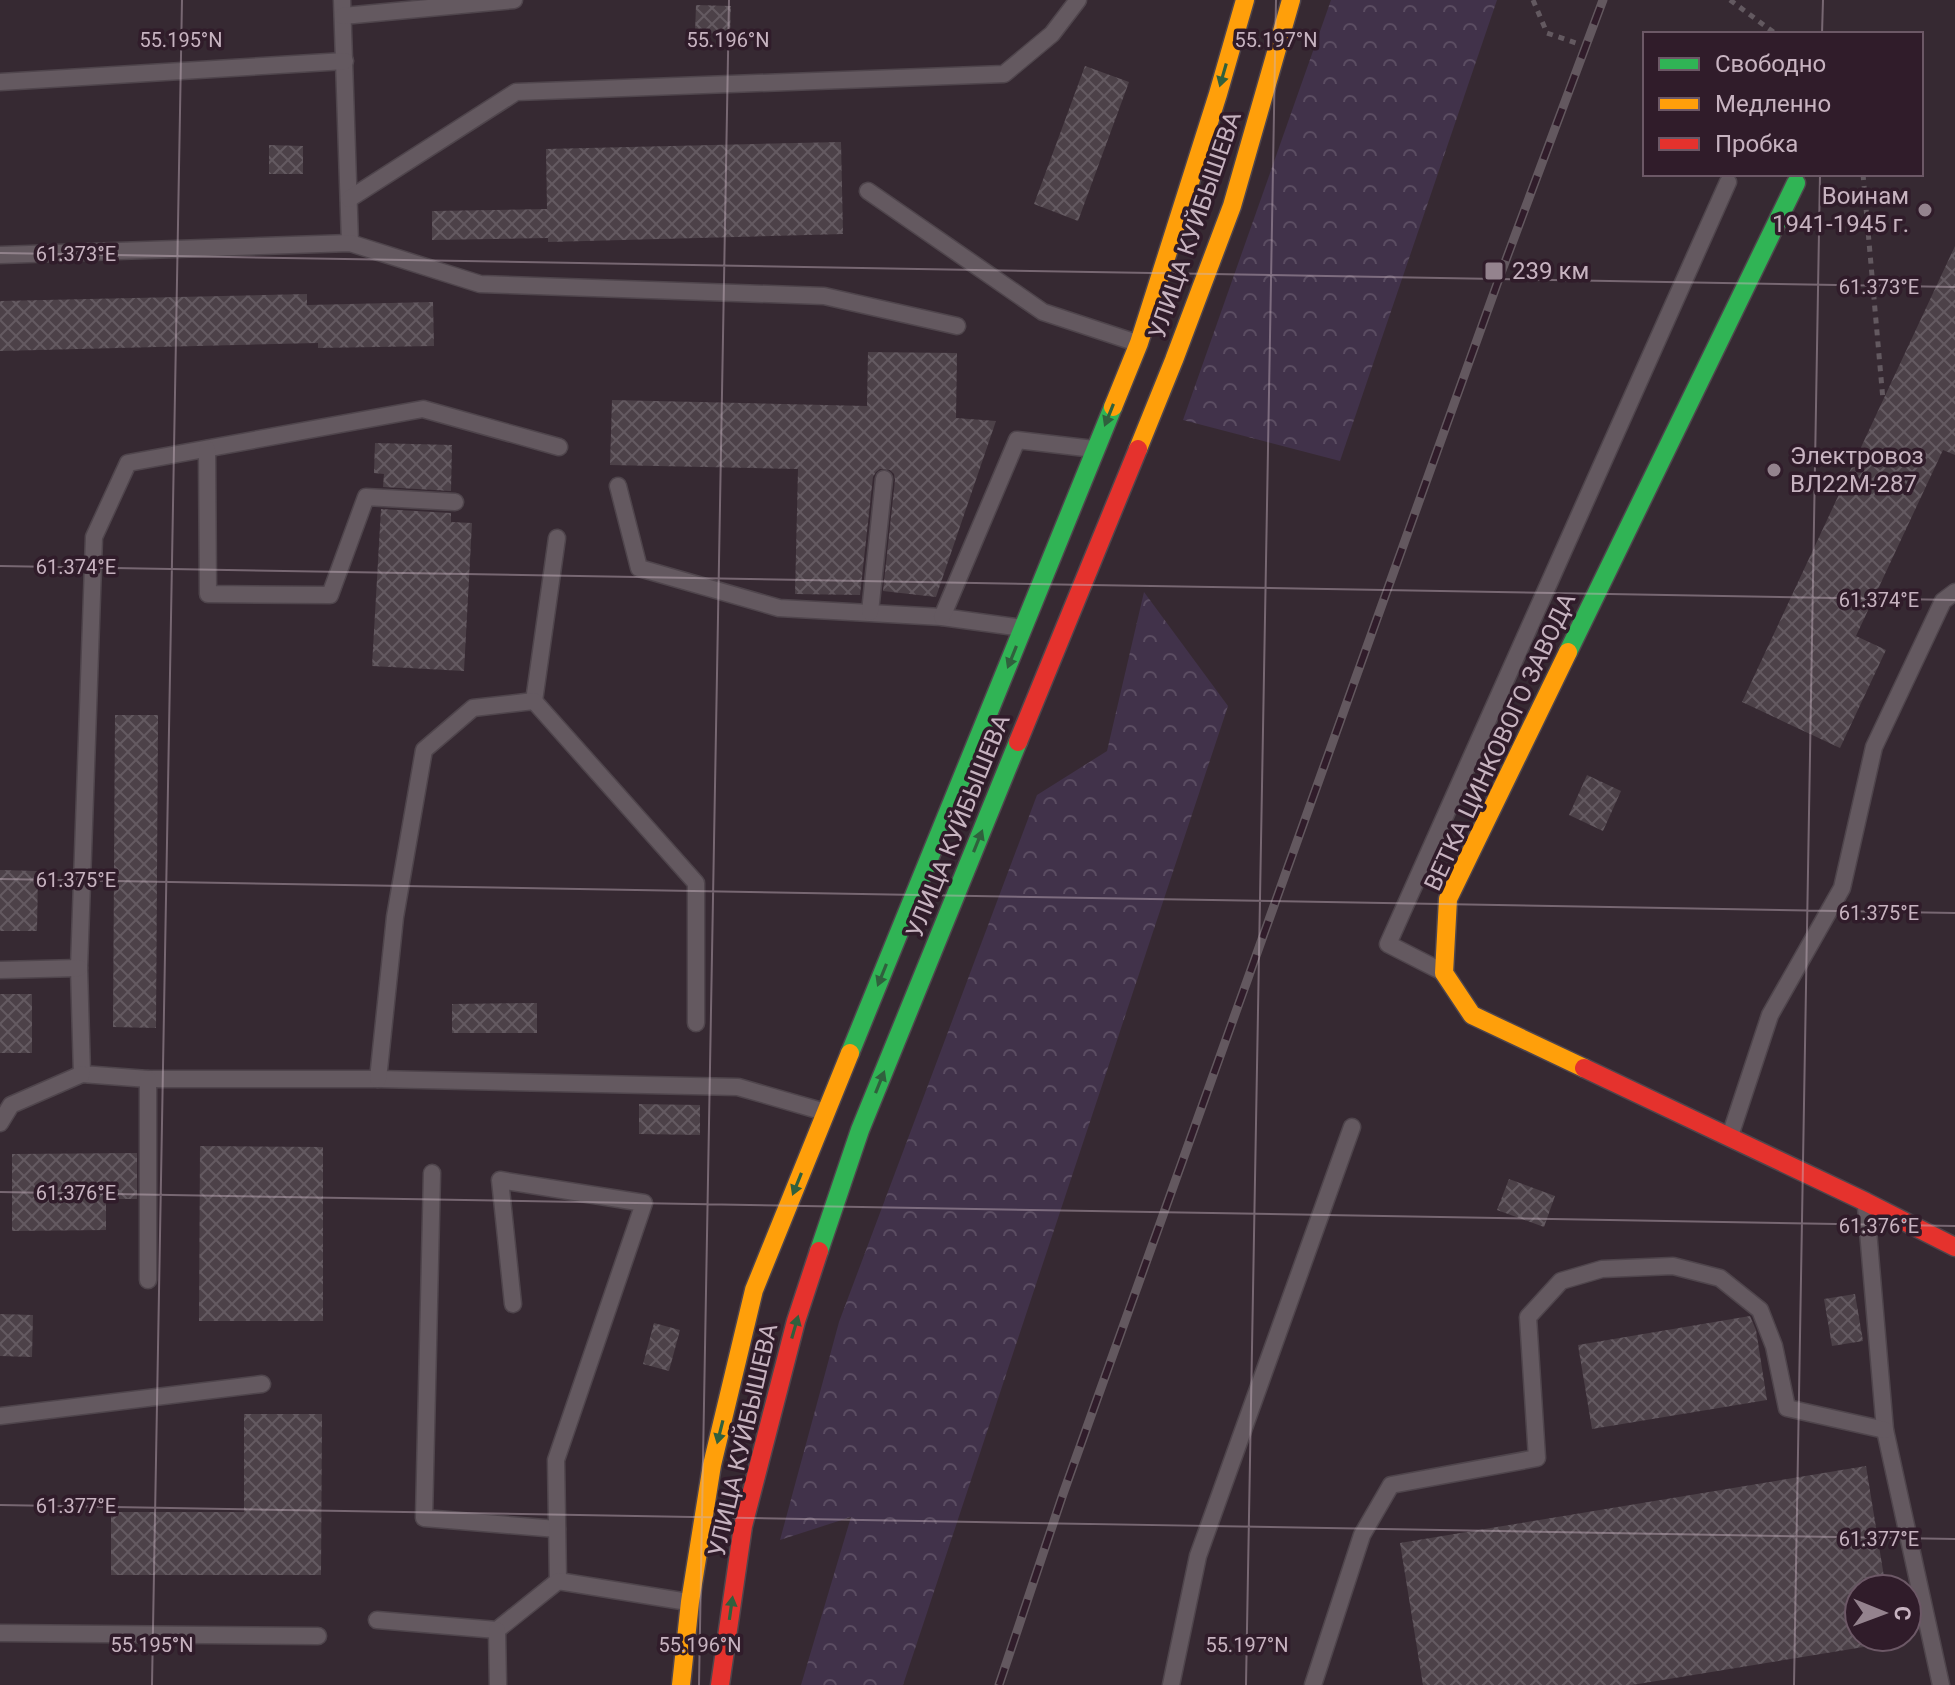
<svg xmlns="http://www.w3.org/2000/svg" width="1955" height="1685" viewBox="0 0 1955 1685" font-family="Roboto,sans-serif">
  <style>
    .forest { fill: url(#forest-crowns) }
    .building { fill: url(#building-cross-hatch) }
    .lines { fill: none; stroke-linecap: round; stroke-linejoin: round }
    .lane-casing { stroke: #4f454c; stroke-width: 19 }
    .fast-casing { stroke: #4f454c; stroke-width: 21 }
    .slow-casing { stroke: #4f454c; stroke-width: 21 }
    .jam-casing { stroke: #4f454c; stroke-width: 21 }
    .path { stroke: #635960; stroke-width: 5; stroke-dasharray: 6 6; stroke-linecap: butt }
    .lane { stroke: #645960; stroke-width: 16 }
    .fast { stroke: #30b455; stroke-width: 18 }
    .slow { stroke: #ff9f0a; stroke-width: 18 }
    .jam { stroke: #e5322d; stroke-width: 18 }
    .rail-casing { stroke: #63585f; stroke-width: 9 }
    .rail { stroke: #301c2a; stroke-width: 6; stroke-dasharray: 18; stroke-linecap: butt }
    .oneway { fill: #30603d }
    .ticks { fill: none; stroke: #c7b3c0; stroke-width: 2; stroke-opacity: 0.45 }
    .poi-dot { fill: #94838e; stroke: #301c2a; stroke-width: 3 }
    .labels { text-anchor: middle; stroke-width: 7; stroke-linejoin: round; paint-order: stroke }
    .poi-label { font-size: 24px; fill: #c7b3c0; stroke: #301c2a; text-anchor: start }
    .street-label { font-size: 24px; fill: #c7b3c0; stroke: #301c2a }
    .ticks-label { font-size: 20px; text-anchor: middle; fill: #c7b3c0; stroke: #301c2a; stroke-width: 7; stroke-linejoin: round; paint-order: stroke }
  </style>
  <defs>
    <pattern id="forest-crowns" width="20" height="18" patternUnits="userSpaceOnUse" patternTransform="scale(2)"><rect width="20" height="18" fill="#41324a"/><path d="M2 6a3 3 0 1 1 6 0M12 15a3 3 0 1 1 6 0" fill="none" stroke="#5b4d62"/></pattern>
    <pattern id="building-cross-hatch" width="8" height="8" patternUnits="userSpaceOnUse" patternTransform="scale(2)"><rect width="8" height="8" fill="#4c4148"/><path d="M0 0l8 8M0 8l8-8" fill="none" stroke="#645a61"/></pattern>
  </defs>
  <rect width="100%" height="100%" fill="#362932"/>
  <!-- forest -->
  <g class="forest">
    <path d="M1331 0H1497L1340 461 1183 420Z"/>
    <path d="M1144 592 1228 706 903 1685H801L851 1517 780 1540 839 1322 1037 795 1107 751Z"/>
  </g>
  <!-- building -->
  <g class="building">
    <path d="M696 5 731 6 730 34 695 33Z"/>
    <path d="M1085 66 1129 82 1078 221 1034 204Z"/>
    <path d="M841 142 843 234 548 242V238L432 240V211L547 209 546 149Z"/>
    <path d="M269 145 303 146V174H269Z"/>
    <path d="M1955 246V455L1943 450 1856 636 1886 650 1840 748 1742 702Z"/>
    <path d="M307 294V305L433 302 434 346 318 348V343L0 351V301Z"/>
    <path d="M868 352 957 353 956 418 996 421 936 597 883 591 895 480 894 474 890 470 880 469 876 472 873 477 860 595 795 594 798 469 610 465 612 400 867 406Z"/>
    <path d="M375 443 452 445 451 491 383 487 384 474 374 473Z"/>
    <path d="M381 509 451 513V522L472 523 464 671 372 666Z"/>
    <path d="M115 715H158L156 1028 113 1027Z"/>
    <path d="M1587 775 1621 791 1603 831 1569 815Z"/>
    <path d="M0 870 38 871 37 931H0Z"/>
    <rect x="0" y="994" width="32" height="59"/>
    <path d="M537 1003V1033H452V1004Z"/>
    <path d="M639 1104 700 1105V1135L639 1134Z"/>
    <path d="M200 1146 323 1147V1321H199Z"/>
    <path d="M137 1153V1199H106V1230L12 1231V1154Z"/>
    <path d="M1509 1179 1555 1196 1544 1227 1497 1210Z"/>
    <path d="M1855 1294 1863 1341 1832 1346 1824 1299Z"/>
    <path d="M0 1314 33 1315 32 1357 0 1356Z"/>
    <path d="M1750 1316 1756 1330 1767 1400 1592 1429 1578 1345Z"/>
    <path d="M654 1323 680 1330 669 1371 643 1364Z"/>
    <path d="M244 1414H322L321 1575H111V1512H244Z"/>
    <path d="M1866 1466 1886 1589H1859V1637H1893L1894 1642 1632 1685H1423L1400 1543Z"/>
  </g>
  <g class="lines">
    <!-- lane casing -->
    <g class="lane-casing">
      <g id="lane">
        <path d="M342 0 350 243"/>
        <path d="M343 16 514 0"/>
        <path d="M0 82 345 61"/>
        <path d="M868 191 1043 312 1137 343"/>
        <path d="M349 199 516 92 1004 74 1052 34 1078 0"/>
        <path d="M0 255 350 243 480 284 824 296 957 326"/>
        <path d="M559 447 423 409 128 463 94 537 79 968 82 1074 148 1079H378L738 1087 825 1112"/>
        <path d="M207 449 208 594 330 595 366 497 455 502"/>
        <path d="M618 486 639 568 779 608 942 617 1022 628"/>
        <path d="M870 612 884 479"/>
        <path d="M942 617 1017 440 1094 449"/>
        <path d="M534 701 557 538"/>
        <path d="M0 970 79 968"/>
        <path d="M1439 970 1388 944 1728 182"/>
        <path d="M378 1079 395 917 424 750 473 708 534 701 696 883V1023"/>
        <path d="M0 1123 11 1105 82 1074"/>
        <path d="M1730 1136 1770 1015 1842 888 1874 747 1943 601 1955 592"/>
        <path d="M432 1173 424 1518 557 1529"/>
        <path d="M1866 1207 1885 1430 1941 1685"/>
        <path d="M148 1280V1079"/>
        <path d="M513 1304 500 1180 644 1203 556 1460 558 1581"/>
        <path d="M0 1416 262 1384"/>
        <path d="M377 1620 497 1630 558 1581 688 1602"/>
        <path d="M497 1630 498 1685"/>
        <path d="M0 1633 318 1636"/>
        <path d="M1171 1685 1198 1556 1352 1127"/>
        <path d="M1313 1685 1362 1535 1391 1485 1537 1458 1528 1317 1561 1281 1602 1269 1673 1266 1720 1278 1760 1310 1774 1346 1787 1408 1885 1430"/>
      </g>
    </g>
    <!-- fast casing -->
    <g class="fast-casing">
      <g id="fast">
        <path d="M1568 652 1796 183"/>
        <path d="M850 1053 1113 407"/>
        <path d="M819 1251 860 1130 1018 742"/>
      </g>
    </g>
    <!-- slow casing -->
    <g class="slow-casing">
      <g id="slow">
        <path d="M1113 407 1139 343 1218 94 1245 0"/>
        <path d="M1138 449 1174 360 1232 206 1291 0"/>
        <path d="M1568 652 1448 899 1444 973 1472 1015 1584 1068"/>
        <path d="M681 1685 690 1602 712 1465 754 1290 850 1053"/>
      </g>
    </g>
    <!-- jam casing -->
    <g class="jam-casing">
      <g id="jam">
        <path d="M1018 742 1138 449"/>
        <path d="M1584 1068 1866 1202 1955 1247"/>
        <path d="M720 1685 743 1526 796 1321 819 1251"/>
      </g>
    </g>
    <!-- path -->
    <g class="path">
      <path d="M1533 0 1547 33 1576 43"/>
      <path d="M1730 0 1776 34"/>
      <path d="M1863 174 1883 400"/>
    </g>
    <!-- lane -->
    <use href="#lane" class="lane"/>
    <!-- fast -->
    <use href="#fast" class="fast"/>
    <!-- slow -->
    <use href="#slow" class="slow"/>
    <!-- jam -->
    <use href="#jam" class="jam"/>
    <!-- rail casing -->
    <g class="rail-casing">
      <path id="rail" d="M999 1685 1063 1494 1252 967 1501 273 1603 0"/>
    </g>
    <!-- rail -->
    <use href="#rail" class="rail"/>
  </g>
  <!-- one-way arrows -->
  <defs><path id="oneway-solid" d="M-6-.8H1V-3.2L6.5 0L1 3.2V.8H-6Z" transform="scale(2)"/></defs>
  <g class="oneway">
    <use href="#oneway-solid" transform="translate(1223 75) rotate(106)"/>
    <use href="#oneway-solid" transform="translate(1109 415) rotate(112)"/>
    <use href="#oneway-solid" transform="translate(1012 657) rotate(112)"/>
    <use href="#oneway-solid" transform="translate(978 841) rotate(-68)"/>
    <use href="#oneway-solid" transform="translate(882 975) rotate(112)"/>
    <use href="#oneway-solid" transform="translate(880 1082) rotate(-68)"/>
    <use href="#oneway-solid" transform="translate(797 1184) rotate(112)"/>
    <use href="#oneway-solid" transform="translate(795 1327) rotate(-74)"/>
    <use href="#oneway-solid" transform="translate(720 1432) rotate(104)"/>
    <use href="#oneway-solid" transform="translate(731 1608) rotate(-82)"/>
  </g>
  <!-- ticks -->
  <path class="ticks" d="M1822 34 1823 0M0 253 1955 287M0 566 1955 600M0 879 1955 913M0 1192 1955 1226M0 1505 1955 1539M152 1685 182 0M699 1685 729 0M1246 1685 1276 0M1794 1685 1820 174"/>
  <!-- markers -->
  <g class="poi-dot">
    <circle cx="1925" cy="210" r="8"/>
    <rect x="1484" y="261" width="20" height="20" rx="4"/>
    <circle cx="1774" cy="470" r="8"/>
  </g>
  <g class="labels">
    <!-- poi labels -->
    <g class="poi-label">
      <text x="1909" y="204" text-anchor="end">Воинам<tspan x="1909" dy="28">1941-1945 г.</tspan></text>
      <text x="1512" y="279">239 км</text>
      <text x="1790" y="464">Электровоз<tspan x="1790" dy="28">ВЛ22М-287</tspan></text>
    </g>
    <!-- street labels -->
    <g class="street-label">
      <text transform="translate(1195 225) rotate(-71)" y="8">УЛИЦА КУЙБЫШЕВА</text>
      <text transform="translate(1500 742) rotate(-65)" y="8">ВЕТКА ЦИНКОВОГО ЗАВОДА</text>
      <text transform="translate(958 826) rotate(-68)" y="8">УЛИЦА КУЙБЫШЕВА</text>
      <text transform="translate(743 1440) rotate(-77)" y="8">УЛИЦА КУЙБЫШЕВА</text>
    </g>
  </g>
  <g class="ticks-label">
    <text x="181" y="47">55.195°N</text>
    <text x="728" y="47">55.196°N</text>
    <text x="1276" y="47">55.197°N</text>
    <text x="76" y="261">61.373°E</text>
    <text x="1879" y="294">61.373°E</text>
    <text x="76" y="574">61.374°E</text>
    <text x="1879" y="607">61.374°E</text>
    <text x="76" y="887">61.375°E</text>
    <text x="1879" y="920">61.375°E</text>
    <text x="76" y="1200">61.376°E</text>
    <text x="1879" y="1233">61.376°E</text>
    <text x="76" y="1513">61.377°E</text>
    <text x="1879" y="1546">61.377°E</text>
    <text x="152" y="1652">55.195°N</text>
    <text x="700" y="1652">55.196°N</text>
    <text x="1247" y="1652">55.197°N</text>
  </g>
  <!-- legend -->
  <rect x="1643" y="32" width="280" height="144" fill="#301c2a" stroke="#6c5866" stroke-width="2"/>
  <rect x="1659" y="58" width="40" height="12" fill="#30b455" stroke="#6c5866" stroke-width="2"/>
  <text x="1715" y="72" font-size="24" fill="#c7b3c0">Свободно</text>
  <rect x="1659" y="98" width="40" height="12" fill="#ff9f0a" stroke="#6c5866" stroke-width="2"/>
  <text x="1715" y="112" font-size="24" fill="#c7b3c0">Медленно</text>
  <rect x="1659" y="138" width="40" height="12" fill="#e5322d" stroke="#6c5866" stroke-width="2"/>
  <text x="1715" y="152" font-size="24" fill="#c7b3c0">Пробка</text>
  <!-- north arrow -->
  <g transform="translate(1883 1613) rotate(91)"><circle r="38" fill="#301c2a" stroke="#6c5866" stroke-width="2"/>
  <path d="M0-6L14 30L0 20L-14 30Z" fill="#94838e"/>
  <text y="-12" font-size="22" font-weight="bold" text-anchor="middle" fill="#c7b3c0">С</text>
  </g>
</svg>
